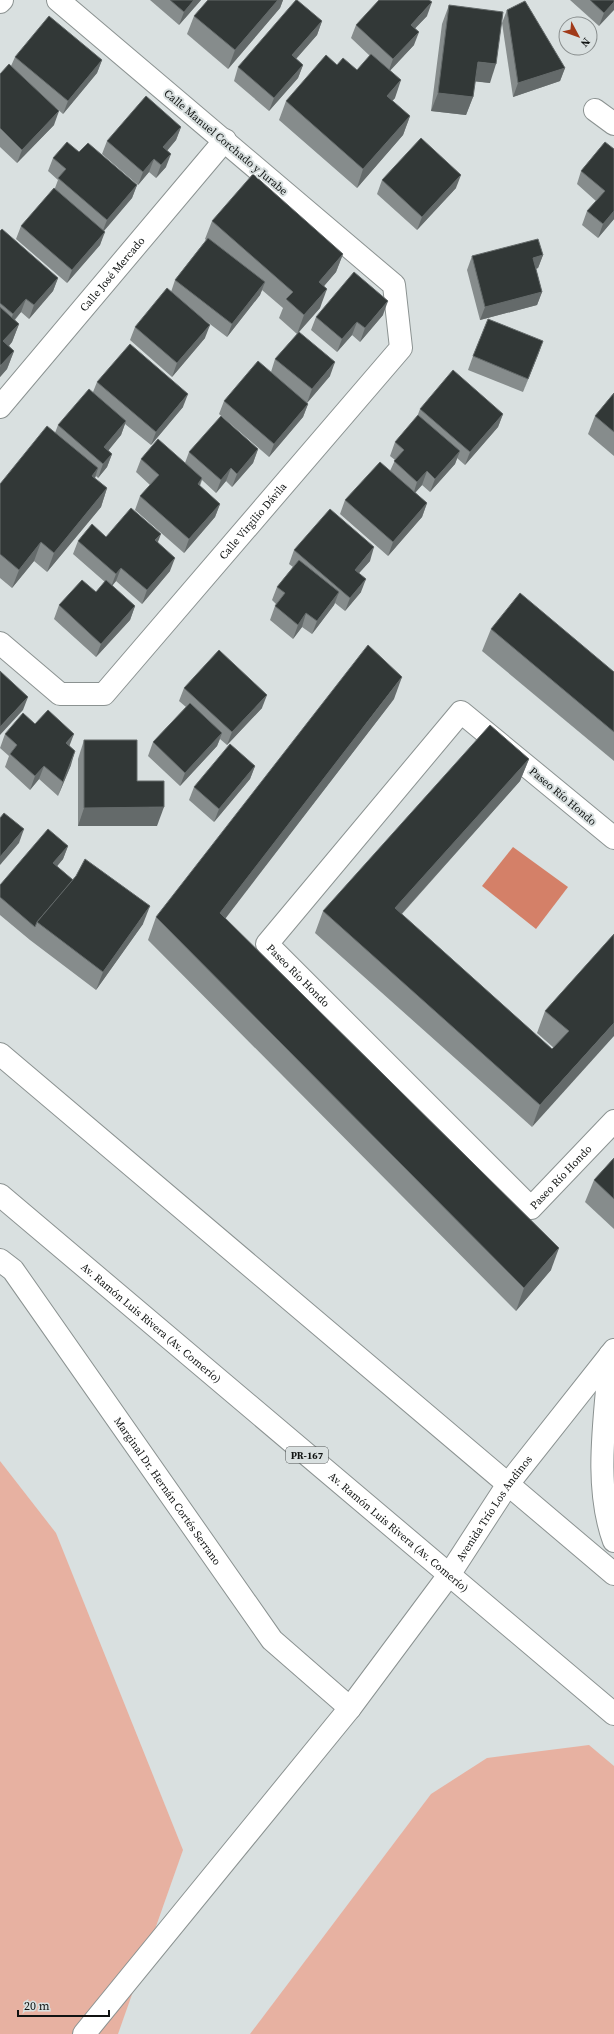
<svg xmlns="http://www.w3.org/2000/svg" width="614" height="2034" viewBox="0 0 614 2034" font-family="'Source Serif 4',serif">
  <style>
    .green { fill: #e7b1a1 }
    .water { fill: #d48068 }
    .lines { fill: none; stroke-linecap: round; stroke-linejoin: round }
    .minor-casing { stroke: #8b9291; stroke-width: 24 }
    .major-casing { stroke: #8b9291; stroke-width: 24 }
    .minor { stroke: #fff; stroke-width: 22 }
    .major { stroke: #fff; stroke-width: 22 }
    .wall { fill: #868c8c }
    .shaded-wall { fill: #646a6a }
    .building { fill: #323837; stroke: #646a6a }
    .labels { text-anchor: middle; stroke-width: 4; stroke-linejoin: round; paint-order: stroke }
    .shield { fill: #d9e0e0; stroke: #4c5050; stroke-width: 1 }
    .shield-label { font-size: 10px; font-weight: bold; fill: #101312 }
    .street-label { font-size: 11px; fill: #101312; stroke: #d9e0e0 }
  </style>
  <rect width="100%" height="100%" fill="#d9e0e0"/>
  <!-- green -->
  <g class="green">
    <path d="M0 1461 56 1533 183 1850 118 2034H0Z"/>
    <path d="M589 1745 614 1766V2034H250L431 1794 487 1758Z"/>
  </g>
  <!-- water -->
  <path class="water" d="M513 847 568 887 536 929 482 886Z"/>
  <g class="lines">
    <!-- minor casing -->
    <g class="minor-casing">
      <g id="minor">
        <path d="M0 2 2 0"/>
        <path d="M595 110 614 124"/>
        <path id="s1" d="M0 407 225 140"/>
        <path id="s2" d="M0 643 60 694H104L401 348 394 285 58 0"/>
        <path id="s3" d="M614 838 461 712 267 944 531 1208 614 1121"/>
        <path id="s4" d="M0 1260 13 1270 272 1640 350 1708"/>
        <path id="s5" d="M84 2034 350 1708 449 1575 508 1484 614 1350"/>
      </g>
    </g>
    <!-- major casing -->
    <g class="major-casing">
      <g id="major">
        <path d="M0 1054 614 1574"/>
        <path id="s6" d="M0 1195 614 1714"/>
        <path d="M610 1355C606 1414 593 1484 614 1541"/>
      </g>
    </g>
    <!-- minor -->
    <use href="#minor" class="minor"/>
    <!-- major -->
    <use href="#major" class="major"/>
  </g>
  <!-- wall -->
  <g class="wall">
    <path d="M150 0H201L179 25Z"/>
    <path d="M208 0H283L280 8 228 69 187 34 194 16Z"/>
    <path d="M570 0H614L599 26Z"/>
    <path d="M449 5 490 83 475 81 473 97 466 115 431 111 442 24Z"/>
    <path d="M507 10 565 68 560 81 513 97 502 23Z"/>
    <path d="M427 16 415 28 414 45 390 70 395 98 392 101 410 116 403 135 357 188 279 120 286 101 337 65 357 70 370 56 351 38 356 25Z"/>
    <path d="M322 21 317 35 296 59 303 65 298 78 269 111 234 81 238 67Z"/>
    <path d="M15 57 102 60 97 73 63 114 55 107 54 125 17 163 0 147V74L11 66Z"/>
    <path d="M181 127 176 140 167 151 166 167 156 178 149 172 138 185 102 154 107 141Z"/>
    <path d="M605 142 614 219 598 238 582 225 587 211 596 201 577 184 581 171Z"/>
    <path d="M79 152 137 185 132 198 104 231 100 245 67 283 16 239 21 226 55 188 58 180 48 171 53 158Z"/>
    <path d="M382 180 456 188 417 230 377 194Z"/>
    <path d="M212 221 343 254 336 272 324 286 320 308 299 332 330 376 307 403 308 404 303 417 269 457 219 414 224 401 271 372 275 359 297 334 279 318 283 308 262 290 260 295 227 337 202 318 205 338 172 377 130 340 135 327 171 292 175 280 206 240 205 239Z"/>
    <path d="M0 231 58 278 53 291 29 319 21 312 15 320 19 324 12 342 9 346 14 351 7 369 0 377Z"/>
    <path d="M543 255 538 268 536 269 542 292 537 305 480 320 467 270 472 256Z"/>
    <path d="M383 315 360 342 352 335 337 352 311 330 316 317Z"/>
    <path d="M543 341 523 392 468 370 473 356Z"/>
    <path d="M97 382 183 407 151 445 125 424 121 435 108 450 112 454 107 467 98 478 96 476 95 478 107 488 101 507 47 572 34 561 12 588 0 578V484L55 433 58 425 93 392Z"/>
    <path d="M614 393V456L588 434 595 416Z"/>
    <path d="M420 409 503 414 498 427 465 465 457 458 455 464 430 492 422 485 415 493 427 503 422 517 388 556 340 514 345 500 390 471 395 460 390 456 395 442 417 417Z"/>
    <path d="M258 449 253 463 232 487 226 481 216 493 202 480 200 486 220 504 215 517 184 553 135 510 140 496 150 485 136 472 141 459 185 463 189 452Z"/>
    <path d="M106 537 158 542 170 571 142 604 116 581 112 586 135 606 130 620 96 657 54 619 59 605 96 592 105 582 73 554 78 541Z"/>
    <path d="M294 550 370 561 359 573 361 592 345 611 335 603 334 605 312 634 302 627 293 639 270 620 275 606 276 604 272 600 277 587 293 567 289 564Z"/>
    <path d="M491 629 614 672V761L482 651Z"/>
    <path d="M184 688 262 708 227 745 220 739 217 746 180 786 148 756 153 742 186 707 179 701Z"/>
    <path d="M394 699 225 918 551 1270 516 1311 148 940 156 917Z"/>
    <path d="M35 724 70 746 71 765 58 796 39 779 30 790 5 767 9 756 0 748 5 734Z"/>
    <path d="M84 740 137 781 157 826H78V759Z"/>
    <path d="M529 759 520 781 402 914 552 1049 554 1048 537 1033 545 1011 614 934 532 1127 315 933 323 911Z"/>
    <path d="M255 766 250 779 214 822 189 800 194 787Z"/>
    <path d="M68 846 63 859 57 866 73 880 143 924 96 990 30 940 0 915V885Z"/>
    <path d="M614 1158V1229L585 1202 594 1180Z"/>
  </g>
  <!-- shaded-wall -->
  <g class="shaded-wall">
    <path d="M194 0H201L179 25 184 12Z"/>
    <path d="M278 0H283L280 8 228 69 235 50Z"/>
    <path d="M432 2 427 16 406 38 411 25Z"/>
    <path d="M614 2V10L599 26 604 13Z"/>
    <path d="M322 21 317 35 287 69 292 55Z"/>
    <path d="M419 32 414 45 388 73 393 59Z"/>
    <path d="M102 60 97 73 63 114 68 101Z"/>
    <path d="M478 62 496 64 490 83 471 81Z"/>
    <path d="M303 65 298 78 269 111 274 98Z"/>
    <path d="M565 68 560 81 513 97 518 83Z"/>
    <path d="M401 80 395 98 380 114 387 96Z"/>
    <path d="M438 93 473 97 466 115 431 111Z"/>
    <path d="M59 111 54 125 17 163 22 150Z"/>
    <path d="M410 116 403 135 357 188 363 169Z"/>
    <path d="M181 127 176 140 158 161 163 147Z"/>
    <path d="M171 154 166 167 156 178 161 165Z"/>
    <path d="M154 159 149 172 138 185 143 172Z"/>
    <path d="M461 175 456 188 417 230 422 217Z"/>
    <path d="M137 185 132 198 102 233 107 220Z"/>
    <path d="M614 211V219L598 238 603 224Z"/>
    <path d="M105 232 100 245 67 283 72 270Z"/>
    <path d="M343 254 336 272 312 300 319 282Z"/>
    <path d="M543 255 538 268 528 271 533 258Z"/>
    <path d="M58 278 53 291 29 319 34 305Z"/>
    <path d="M265 282 260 295 227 337 232 324Z"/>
    <path d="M327 289 320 308 297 334 304 315Z"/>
    <path d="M542 292 537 305 480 320 485 307Z"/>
    <path d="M26 299 21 312 8 327 13 314Z"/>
    <path d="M388 301 383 315 360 342 365 328Z"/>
    <path d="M357 322 352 335 337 352 342 339Z"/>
    <path d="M19 324 12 342 0 356 3 341Z"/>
    <path d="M210 325 205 338 172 377 177 363Z"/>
    <path d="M543 341 538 355 523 392 528 379Z"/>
    <path d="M14 351 7 369 0 377V367L1 365Z"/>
    <path d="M335 362 330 376 307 403 312 389Z"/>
    <path d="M188 394 183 407 151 445 156 432Z"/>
    <path d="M308 404 303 417 269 457 274 444Z"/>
    <path d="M503 414 498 427 465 465 470 452Z"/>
    <path d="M126 421 121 435 100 461 104 447Z"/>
    <path d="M258 449 253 463 232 487 237 474Z"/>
    <path d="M460 451 455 464 430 492 435 479Z"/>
    <path d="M112 454 107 467 98 478 103 464Z"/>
    <path d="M98 468 92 487V476Z"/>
    <path d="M231 468 226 481 216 493 221 480Z"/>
    <path d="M427 471 422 485 413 495 417 482Z"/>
    <path d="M202 478 197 492 198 484Z"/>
    <path d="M107 488 101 507 47 572 54 553Z"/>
    <path d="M427 503 422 517 388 556 393 542Z"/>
    <path d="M220 504 215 517 184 553 189 539Z"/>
    <path d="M161 534 156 547 155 540Z"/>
    <path d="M41 542 34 561 12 588 19 570Z"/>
    <path d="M374 547 370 561 350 583 355 570Z"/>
    <path d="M175 558 170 571 142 604 147 590Z"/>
    <path d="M121 568 116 581 111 587 116 574Z"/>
    <path d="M366 579 361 592 345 611 350 598Z"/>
    <path d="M339 592 334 605 312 634 317 621Z"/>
    <path d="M135 606 130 620 96 657 101 644Z"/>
    <path d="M306 613 302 627 293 639 298 625Z"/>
    <path d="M402 677 394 699 212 936 220 913Z"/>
    <path d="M267 695 262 708 227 745 232 732Z"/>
    <path d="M28 697 23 710 0 735V727Z"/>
    <path d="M222 733 217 746 180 786 185 773Z"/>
    <path d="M74 734 69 747 66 743Z"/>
    <path d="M75 751 71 765 58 796 63 782Z"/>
    <path d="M529 759 520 781 387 930 395 908Z"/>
    <path d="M44 766 39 779 30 790 35 776Z"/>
    <path d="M255 766 250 779 214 822 219 809Z"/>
    <path d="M164 807 157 826H78L84 808Z"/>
    <path d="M24 829 19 843 0 865V857Z"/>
    <path d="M68 846 63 859 48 877 53 863Z"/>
    <path d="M150 906 143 924 96 990 103 972Z"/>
    <path d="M614 1023V1036L532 1127 540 1105Z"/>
    <path d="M559 1248 551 1270 516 1311 524 1288Z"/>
  </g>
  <!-- building -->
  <g class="building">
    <path d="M170 0H194L184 12Z"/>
    <path d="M208 0H278L235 50 194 16Z"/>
    <path d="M296 0H297L322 21 292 55 303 65 274 98 238 67Z"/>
    <path d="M379 0H429L432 2 411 25 419 32 393 59 356 25Z"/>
    <path d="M590 0H614V2L604 13Z"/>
    <path d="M525 1 565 68 518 83 507 10Z"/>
    <path d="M449 5 503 12 496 64 478 62 473 97 438 93Z"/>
    <path d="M49 16 102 60 68 101 15 57Z"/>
    <path d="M371 54 401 80 387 96 410 116 363 169 286 101 326 55 337 65 343 58 357 70Z"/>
    <path d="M9 64 59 111 22 150 0 128V74Z"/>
    <path d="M146 96 181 127 163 147 171 154 161 165 154 159 143 172 107 141Z"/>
    <path d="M421 138 461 175 422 217 382 180Z"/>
    <path d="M67 142 79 152 88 143 137 185 107 220 58 178 66 169 53 158Z"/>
    <path d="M605 142 614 149V211L603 224 587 211 605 191 581 171Z"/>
    <path d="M253 174 343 254 319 282 327 289 304 315 286 299 293 292 212 221Z"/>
    <path d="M54 188 105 232 72 270 21 226Z"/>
    <path d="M2 229 58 278 34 305 26 299 13 314 0 303V231Z"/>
    <path d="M208 238 265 282 232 324 175 280Z"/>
    <path d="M538 239 543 255 533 258 542 292 485 307 472 256Z"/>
    <path d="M354 272 388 301 365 328 357 322 342 339 316 317Z"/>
    <path d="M167 288 210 325 177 363 135 327Z"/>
    <path d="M0 307 19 324 3 341 14 351 1 365H0Z"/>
    <path d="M488 319 543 341 528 379 473 356Z"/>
    <path d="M299 332 335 362 312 389 275 359Z"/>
    <path d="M130 344 188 394 156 432 97 382Z"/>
    <path d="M258 361 308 404 274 444 224 401Z"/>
    <path d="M453 370 503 414 470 452 420 409Z"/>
    <path d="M89 389 126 421 104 447 112 454 103 464 58 425Z"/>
    <path d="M614 393V432L595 416Z"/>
    <path d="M418 415 460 451 435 479 427 471 417 482 394 461 404 450 395 442Z"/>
    <path d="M221 416 258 449 237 474 231 468 221 480 189 452Z"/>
    <path d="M47 426 98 468 92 476 107 488 54 553 41 542 19 570 0 554V484Z"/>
    <path d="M158 439 202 478 198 484 220 504 189 539 140 496 159 475 141 459Z"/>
    <path d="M380 462 427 503 393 542 345 500Z"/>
    <path d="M131 508 161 534 155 540 175 558 147 590 121 568 116 574 78 541 92 524 106 537Z"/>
    <path d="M330 509 374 547 355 570 366 579 350 598 294 550Z"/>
    <path d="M299 560 339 592 317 621 306 613 298 625 275 606 285 593 277 587Z"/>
    <path d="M82 580 96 592 106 580 135 606 101 644 59 605Z"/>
    <path d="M520 593 614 672V732L491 629Z"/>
    <path d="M368 645 402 677 220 913 559 1248 524 1288 156 917Z"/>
    <path d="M219 650 267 695 232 732 184 688Z"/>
    <path d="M0 671 28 697 0 727Z"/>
    <path d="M190 703 222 733 185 773 153 742Z"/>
    <path d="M48 710 74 734 66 743 75 751 63 782 44 766 35 776 10 754 17 745 5 734 23 713 35 724Z"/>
    <path d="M490 725 529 759 395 908 552 1049 569 1031 545 1011 614 934V1023L540 1105 323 911Z"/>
    <path d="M84 740H137V781H164V807L84 808Z"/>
    <path d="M230 744 255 766 219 809 194 787Z"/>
    <path d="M4 813 24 829 0 857V818Z"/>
    <path d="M48 829 68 846 53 863 73 880 37 922 35 927 0 897V885Z"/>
    <path d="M85 859 150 906 103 972 37 922 76 876Z"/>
    <path d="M614 1158V1199L594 1180Z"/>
  </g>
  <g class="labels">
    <!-- shield labels -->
    <rect class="shield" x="286" y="1447" width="42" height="16" rx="3"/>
    <g class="shield-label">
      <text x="307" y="1459">PR-167</text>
    </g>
    <!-- street labels -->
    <g class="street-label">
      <text transform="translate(226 142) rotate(40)" y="4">Calle Manuel Corchado y Jurabe</text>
      <text dy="4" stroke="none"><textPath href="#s1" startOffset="174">Calle José Mercado</textPath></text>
      <text dy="4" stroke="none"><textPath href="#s2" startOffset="351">Calle Virgilio Dávila</textPath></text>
      <text transform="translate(563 796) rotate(40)" y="4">Paseo Río Hondo</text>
      <text dy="4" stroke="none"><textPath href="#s3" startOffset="545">Paseo Río Hondo</textPath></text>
      <text dy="4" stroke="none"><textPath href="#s3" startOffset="917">Paseo Río Hondo</textPath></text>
      <text dy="4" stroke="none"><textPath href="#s6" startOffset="198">Av. Ramón Luis Rivera (Av. Comerío)</textPath></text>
      <text dy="4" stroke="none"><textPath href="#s4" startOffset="286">Marginal Dr. Hernán Cortés Serrano</textPath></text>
      <text dy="4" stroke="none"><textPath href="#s5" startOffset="667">Avenida Trío Los Andinos</textPath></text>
      <text dy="4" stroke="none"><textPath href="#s6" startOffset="522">Av. Ramón Luis Rivera (Av. Comerío)</textPath></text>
    </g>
  </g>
  <!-- north arrow -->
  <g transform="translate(578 36) rotate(131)"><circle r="19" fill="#d9e0e0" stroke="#898e8e"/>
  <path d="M0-3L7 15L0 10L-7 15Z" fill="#a13a1a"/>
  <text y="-6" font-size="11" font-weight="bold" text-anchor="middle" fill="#101312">N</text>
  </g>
  <!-- scale -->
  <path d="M18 2010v6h91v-6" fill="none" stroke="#101312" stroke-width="2"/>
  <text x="24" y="2010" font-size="12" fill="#101312" stroke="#d9e0e0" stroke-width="3" paint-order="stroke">20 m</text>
</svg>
